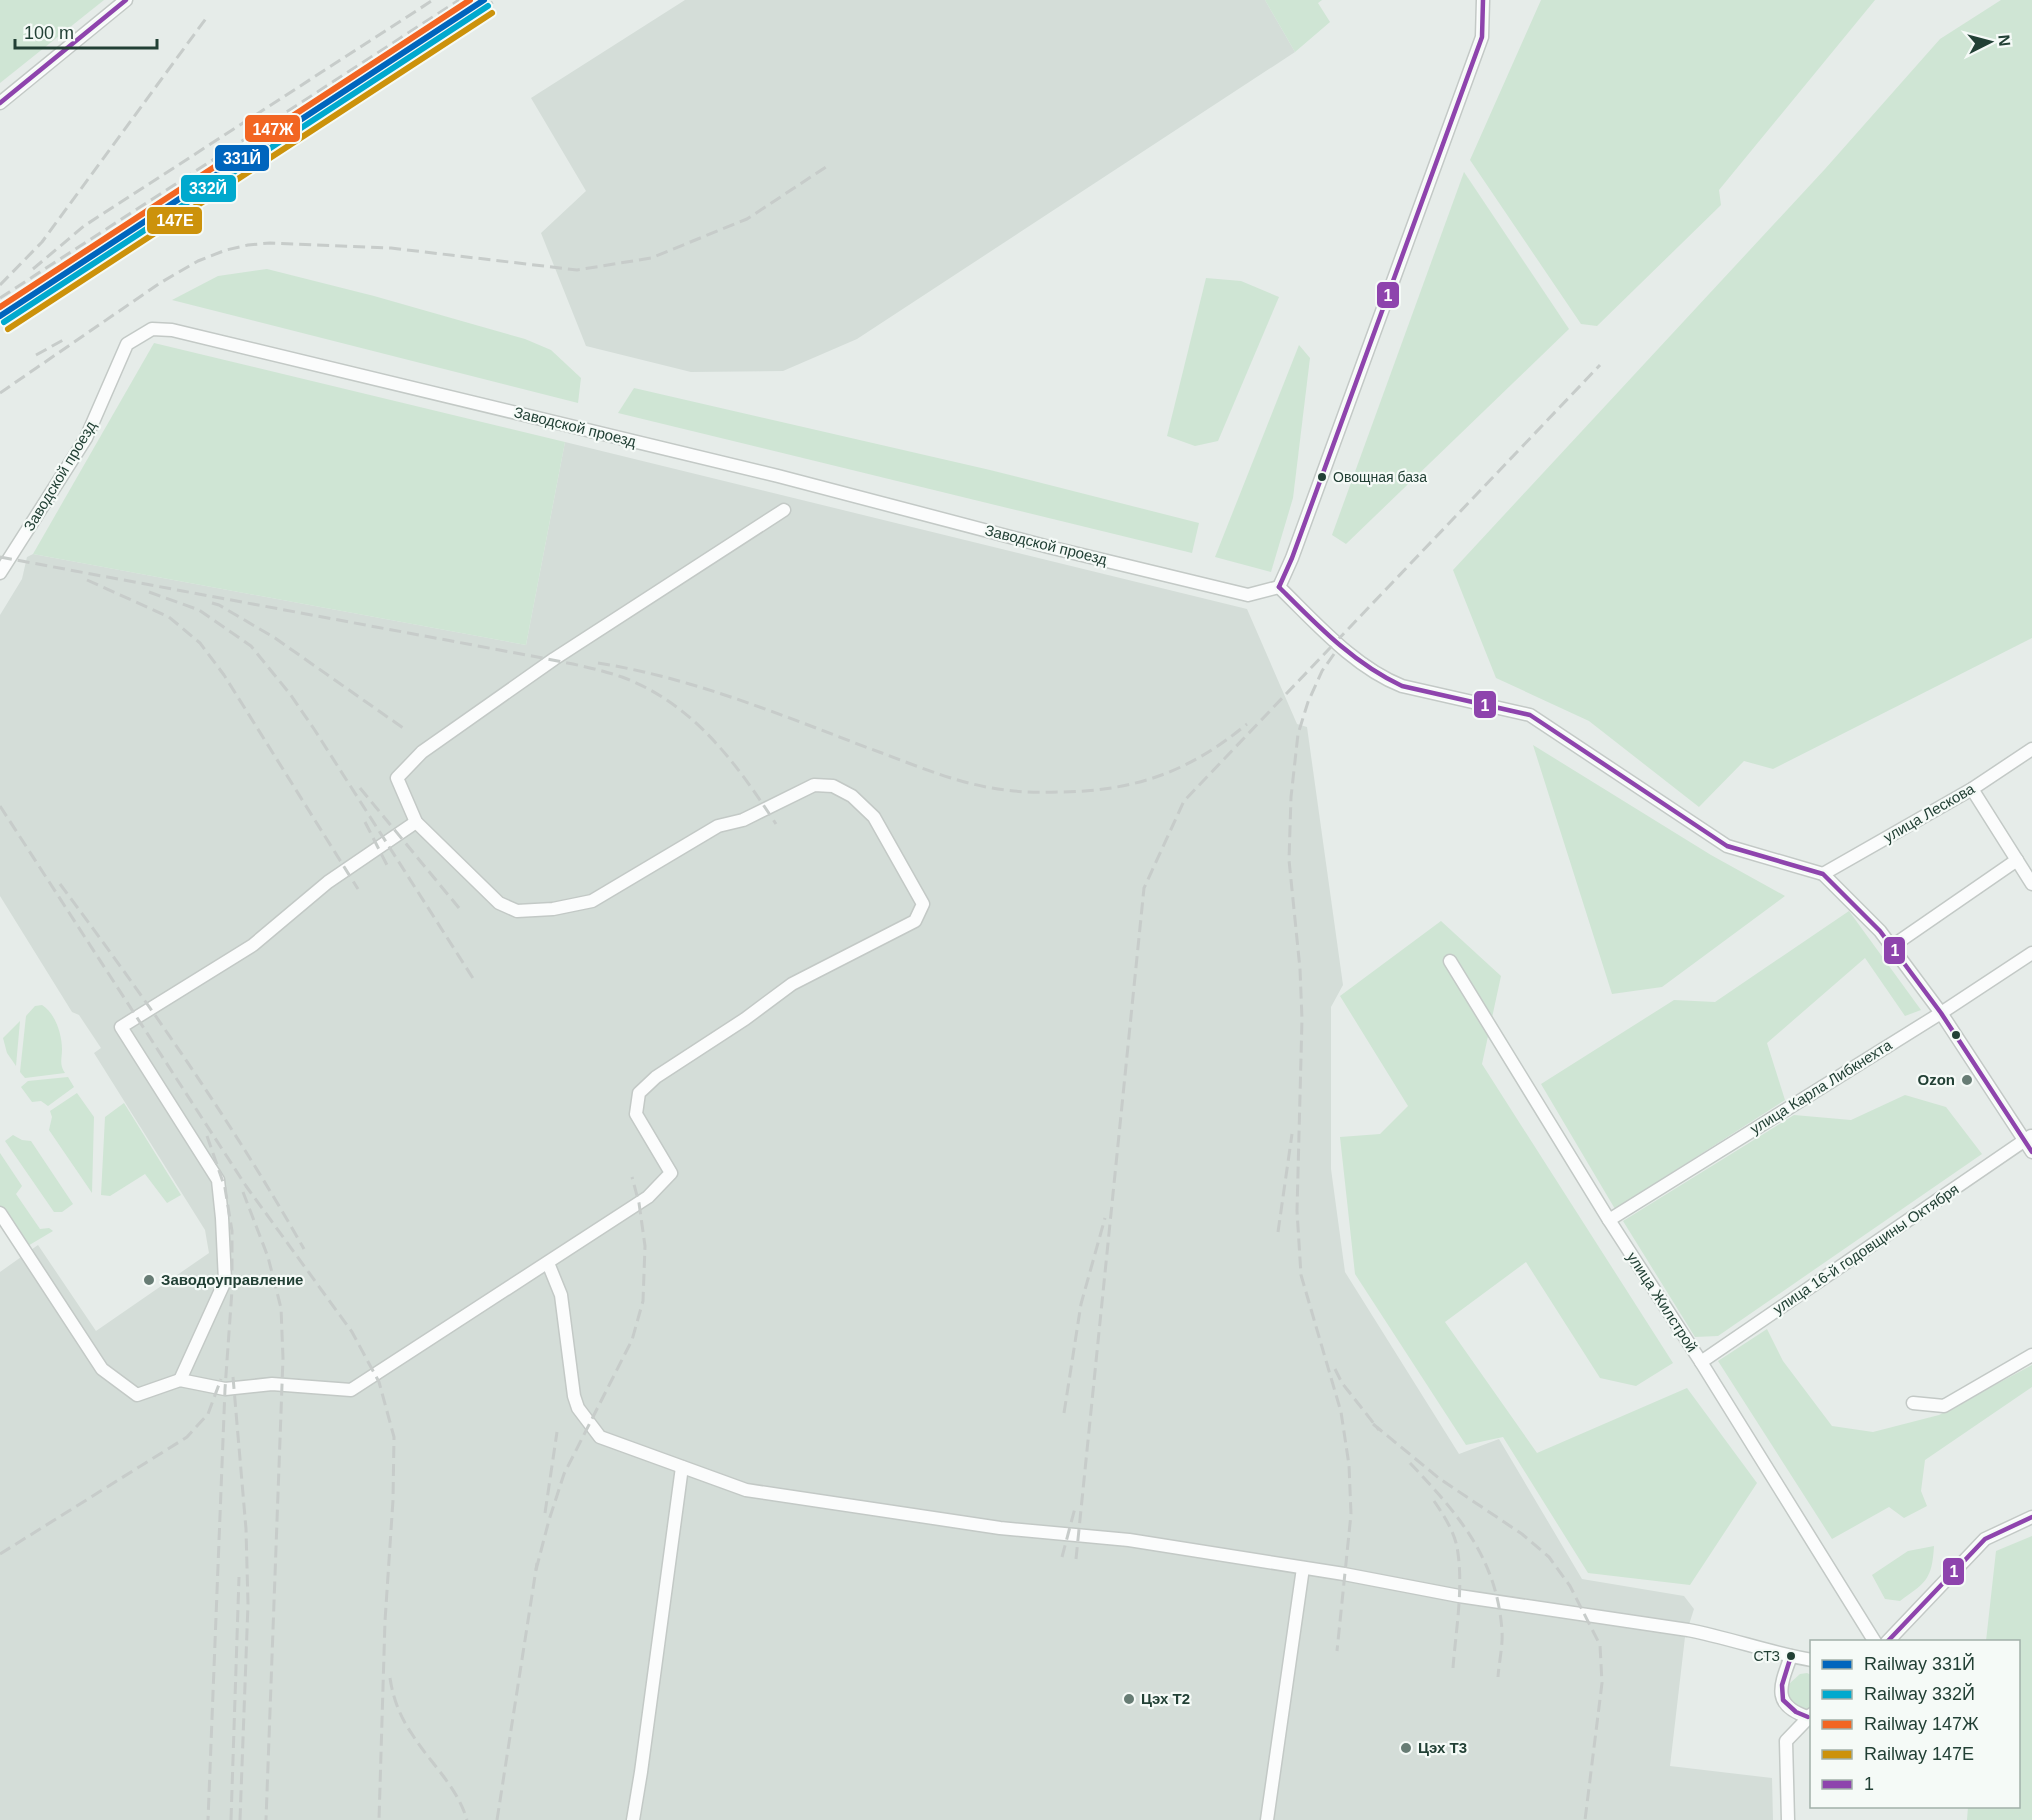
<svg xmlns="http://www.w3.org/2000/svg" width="2032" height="1820" viewBox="0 0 2032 1820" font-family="Helvetica,sans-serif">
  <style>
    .built { fill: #d4ddd8 }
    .green { fill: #cfe5d4 }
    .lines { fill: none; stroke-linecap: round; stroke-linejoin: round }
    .minor-casing { stroke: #c3c9c6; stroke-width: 15 }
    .minor { stroke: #fbfcfc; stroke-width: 12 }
    .rail { stroke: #c7ccca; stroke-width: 3; stroke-dasharray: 12 6; stroke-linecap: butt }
    .bus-1-casing { stroke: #f5faf7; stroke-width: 9 }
    .bus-1 { stroke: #8e44ad; stroke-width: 4.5 }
    .rail-1-casing { stroke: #f5faf7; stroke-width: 10 }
    .rail-2-casing { stroke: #f5faf7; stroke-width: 10 }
    .rail-3-casing { stroke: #f5faf7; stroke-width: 10 }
    .rail-4-casing { stroke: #f5faf7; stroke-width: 10 }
    .rail-1 { stroke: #0065bd; stroke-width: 6 }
    .rail-2 { stroke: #00a9ce; stroke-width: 6 }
    .rail-3 { stroke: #f26522; stroke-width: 6 }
    .rail-4 { stroke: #cc920b; stroke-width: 6 }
    .bus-dot { fill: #224035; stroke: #f5faf7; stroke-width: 2 }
    .poi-dot { fill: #677c74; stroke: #f5faf7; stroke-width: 2 }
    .labels { text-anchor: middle; stroke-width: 4.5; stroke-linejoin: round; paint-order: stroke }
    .bus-label { font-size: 14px; fill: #224035; stroke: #f5faf7; text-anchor: start }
    .street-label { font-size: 15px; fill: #224035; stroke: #f5faf7 }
    .poi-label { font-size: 15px; font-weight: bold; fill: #224035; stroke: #f5faf7; text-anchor: start }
    .line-badge { stroke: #f5faf7; stroke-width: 2 }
    .badge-label { font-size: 16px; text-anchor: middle; font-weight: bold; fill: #fff }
  </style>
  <rect width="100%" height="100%" fill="#e6ece9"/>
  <!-- built -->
  <g class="built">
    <path d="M685 0H1265L1295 52 857 339 783 371 691 372 586 346 541 233 586 191 531 98Z"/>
    <path d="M565 442 1247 609 1297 724 1307 727 1343 985 1331 1007V1169L1345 1272 1459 1454 1499 1439 1582 1579 1684 1596 1694 1609 1685 1637 1670 1766 1772 1778 1773 1820H0V1272L38 1245 96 1331 209 1253 205 1230 94 1053 101 1048 79 1015 72 1012 0 896V615L22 579 27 557 33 554 526 645Z"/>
  </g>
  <!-- green -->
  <g class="green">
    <path d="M0 0H104L0 83Z"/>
    <path d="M1265 0H1322L1318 3 1330 22 1295 52Z"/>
    <path d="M1541 0H1875L1719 190 1721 205 1597 326 1581 324 1470 160Z"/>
    <path d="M2001 0H2032V638L1773 769 1744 761 1699 807 1589 721 1496 678 1453 570 1825 169 1940 39Z"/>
    <path d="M1464 172 1569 329 1346 544 1332 535Z"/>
    <path d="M267 269 374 296 525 339 551 350 581 378 578 403 172 300 218 276Z"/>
    <path d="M1206 278 1241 281 1279 297 1218 441 1195 446 1167 436Z"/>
    <path d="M154 343 565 442 526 645 33 554Z"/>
    <path d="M1299 345 1310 358 1293 498 1271 572 1215 557Z"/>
    <path d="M634 388 990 470 1199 523 1192 553 618 413Z"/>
    <path d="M1533 745 1711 855 1785 896 1662 987 1612 994Z"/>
    <path d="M1849 911 1921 1010 1905 1016 1865 958 1767 1043 1785 1100 1615 1209 1541 1084 1674 1000 1715 1002Z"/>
    <path d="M1441 921 1501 976 1482 1064 1673 1363 1636 1386 1600 1378 1526 1262 1445 1322 1537 1453 1687 1388 1757 1483 1690 1585 1588 1573 1503 1437 1466 1445 1355 1274 1340 1137 1380 1134 1408 1106 1340 996Z"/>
    <path d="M42 1005C55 1013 62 1034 62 1049 62 1059 59 1064 65 1073L25 1078 20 1072 26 1016 35 1006Z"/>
    <path d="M20 1021 16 1066 7 1053 3 1038Z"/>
    <path d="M68 1077 74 1087 48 1106 41 1101 32 1102 21 1087 28 1081Z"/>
    <path d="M77 1093 94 1117 92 1193 49 1130 52 1117 50 1111Z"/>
    <path d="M1905 1095 1946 1107 1982 1154 1718 1336 1695 1337 1623 1221 1794 1115 1851 1120Z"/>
    <path d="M124 1103 181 1195 167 1203 145 1174 110 1196 101 1195 105 1117Z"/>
    <path d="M13 1135 22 1140 31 1141 73 1204 62 1212H54L5 1141Z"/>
    <path d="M0 1153 22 1186 16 1194 40 1229 49 1228 53 1231 26 1247 0 1208Z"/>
    <path d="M1767 1329 1783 1361 1832 1426 1873 1432 1939 1415 2032 1365V1387L1925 1460 1921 1491 1927 1506 1904 1518 1889 1507 1832 1539 1718 1361Z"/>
    <path d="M2032 1536V1820H1967L1968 1807 2018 1806V1642L1986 1641 1996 1551Z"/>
    <path d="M1934 1546C1932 1580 1926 1582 1900 1601L1885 1599 1872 1575 1908 1551Z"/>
    <path d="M1807 1673 1811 1675V1709C1792 1710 1786 1702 1789 1684L1800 1674Z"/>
  </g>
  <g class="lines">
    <!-- minor casing -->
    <g class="minor-casing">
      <g id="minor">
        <path d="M0 103 126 0"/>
        <path d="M0 573 86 438 127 344 152 329 172 330 778 476 1049 547 1248 595 1279 587"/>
        <path d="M1279 587C1316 623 1354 667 1402 686L1530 715 1727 846 1823 874 1880 931 1941 1013 2032 1152"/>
        <path d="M1279 587 1292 558 1482 37 1483 0"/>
        <path d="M1972 789 2032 884"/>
        <path d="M1823 874 1972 789 2032 749"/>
        <path d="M1891 947 2017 860"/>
        <path d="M1450 961 1609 1220 1701 1362 1875 1642"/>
        <path d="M0 1213 102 1369 137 1395 180 1380 225 1389 272 1384 351 1390 648 1197 671 1173 636 1114 639 1093 656 1077 745 1019 792 984 915 921 923 904 874 817 852 796 833 786 814 785 743 820 718 826 592 901 553 909 517 911 499 903 416 822 397 778 422 752 554 659 784 510"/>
        <path d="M1609 1220 1941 1013 2032 953"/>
        <path d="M548 1263 561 1295 574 1396 578 1408 600 1437 746 1490 1000 1528 1129 1540 1344 1574 1459 1596 1688 1630C1730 1638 1770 1653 1812 1660"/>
        <path d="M1701 1362 2031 1136"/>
        <path d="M180 1380 225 1281 222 1218 218 1180 121 1027 253 945 328 882 416 822"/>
        <path d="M1913 1403 1944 1406 2032 1355"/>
        <path d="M1887 1642 1985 1539 2032 1517"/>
        <path d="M1791 1656C1780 1686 1771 1705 1808 1717"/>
        <path d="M633 1820 641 1772 682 1467"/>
        <path d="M1267 1820 1303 1568"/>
        <path d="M1788 1820 1786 1741 1812 1714"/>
      </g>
    </g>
    <!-- minor -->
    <use href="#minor" class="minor"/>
    <!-- rail -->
    <g class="rail">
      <path d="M33 269 84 226 433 0"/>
      <path d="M0 285 42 242 207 17"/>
      <path d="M0 298 459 0"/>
      <path d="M0 323 496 0"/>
      <path d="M36 355 65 339"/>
      <path d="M0 393 160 283 198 261 226 250 248 245 270 243 391 248 577 270 651 258 747 219 829 165"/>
      <path d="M0 557 532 656C562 662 593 667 622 677 694 704 736 763 776 824"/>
      <path d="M87 580 169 617 200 643 224 675 358 889"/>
      <path d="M149 592 199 610 251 646 290 694 314 729 476 983"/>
      <path d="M212 603 219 605 275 638 406 730"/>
      <path d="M1334 654 1322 671 1308 702 1298 734 1291 797 1289 860 1300 969 1302 1019 1297 1211 1301 1275 1341 1412 1349 1465 1351 1514 1337 1651"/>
      <path d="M598 663C693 678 781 715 871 749 910 763 950 781 992 788 1014 792 1037 793 1060 792 1135 791 1189 772 1247 724"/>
      <path d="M360 788 459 908"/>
      <path d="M0 806 246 1186 352 1332 379 1382 394 1437 393 1500 385 1621 379 1820"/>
      <path d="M365 822 389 869"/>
      <path d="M60 884C148 1002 232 1122 304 1249"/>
      <path d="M207 1136 225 1188 232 1231V1290L225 1389 208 1820"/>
      <path d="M243 1192 268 1257 281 1308 283 1358 266 1820"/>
      <path d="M1278 1232 1292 1134"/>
      <path d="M1335 1369 1342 1383 1379 1430"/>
      <path d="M233 1377 246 1529 248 1604 240 1820"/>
      <path d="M1064 1413 1081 1304 1105 1218"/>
      <path d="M1373 1424 1440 1479 1522 1534 1549 1557 1570 1586 1600 1645 1602 1683 1585 1820"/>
      <path d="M1410 1463C1458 1514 1497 1558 1502 1631 1503 1646 1499 1662 1498 1677"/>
      <path d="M1434 1501C1443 1514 1454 1531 1457 1547 1464 1586 1456 1628 1453 1668"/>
      <path d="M545 1513 557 1432"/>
      <path d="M0 1554 187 1437 208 1414 221 1379"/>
      <path d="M1062 1557 1075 1508"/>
      <path d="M1076 1559 1144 888 1184 801 1600 365"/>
      <path d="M536 1570 549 1520 564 1474 632 1340 643 1301 645 1246 639 1203 632 1177"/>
      <path d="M390 1678C393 1698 400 1717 412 1734 430 1763 457 1786 467 1820"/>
      <path d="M231 1820 239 1577"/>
      <path d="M497 1820 537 1563"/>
    </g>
    <!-- bus-1 casing -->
    <g class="bus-1-casing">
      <g id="bus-1">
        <path d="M0 103 126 0"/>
        <path d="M1279 587C1317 625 1353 663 1402 686L1530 715 1727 846 1823 874 1880 931 1941 1013 2032 1152"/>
        <path d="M1279 587 1292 558 1482 37 1483 0"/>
        <path d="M1887 1642 1985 1539 2032 1517"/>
        <path d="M1791 1656 1782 1685 1783 1700 1796 1712 1808 1717"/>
      </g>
    </g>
    <!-- bus-1 -->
    <use href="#bus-1" class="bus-1"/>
    <!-- rail-1 casing -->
    <g class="rail-1-casing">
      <path id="rail-1" d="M0 316 484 0"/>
    </g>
    <!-- rail-2 casing -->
    <g class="rail-2-casing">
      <path id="rail-2" d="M4 322 488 6"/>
    </g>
    <!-- rail-3 casing -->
    <g class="rail-3-casing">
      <path id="rail-3" d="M0 307 470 0"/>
    </g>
    <!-- rail-4 casing -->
    <g class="rail-4-casing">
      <path id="rail-4" d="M8 329 492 13"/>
    </g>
    <!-- rail-1 -->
    <use href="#rail-1" class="rail-1"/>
    <!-- rail-2 -->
    <use href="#rail-2" class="rail-2"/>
    <!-- rail-3 -->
    <use href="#rail-3" class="rail-3"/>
    <!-- rail-4 -->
    <use href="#rail-4" class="rail-4"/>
  </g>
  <!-- markers -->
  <g class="bus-dot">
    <circle cx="1322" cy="477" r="5"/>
    <circle cx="1956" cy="1035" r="5"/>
    <circle cx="1791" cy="1656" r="5"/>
  </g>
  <g class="poi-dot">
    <circle cx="1967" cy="1080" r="6"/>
    <circle cx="149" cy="1280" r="6"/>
    <circle cx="1129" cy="1699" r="6"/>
    <circle cx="1406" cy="1748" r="6"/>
  </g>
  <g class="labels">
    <!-- bus labels -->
    <g class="bus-label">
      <text x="1333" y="482">Овощная база</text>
      <text x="1780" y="1661" text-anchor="end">СТЗ</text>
    </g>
    <!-- street labels -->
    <g class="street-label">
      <text transform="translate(575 427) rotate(14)" y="5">Заводской проезд</text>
      <text transform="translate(60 476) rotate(-59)" y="5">Заводской проезд</text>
      <text transform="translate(1046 545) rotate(14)" y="5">Заводской проезд</text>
      <text transform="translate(1929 813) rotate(-30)" y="5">улица Лескова</text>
      <text transform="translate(1821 1087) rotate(-32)" y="5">улица Карла Либкнехта</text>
      <text transform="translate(1866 1249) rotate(-34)" y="5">улица 16-й годовщины Октября</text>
      <text transform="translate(1662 1302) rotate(57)" y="5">улица Жилстрой</text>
    </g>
    <!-- poi labels -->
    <g class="poi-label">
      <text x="1955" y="1085" text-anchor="end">Ozon</text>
      <text x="161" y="1285">Заводоуправление</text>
      <text x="1141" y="1704">Цэх Т2</text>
      <text x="1418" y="1753">Цэх Т3</text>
    </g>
  </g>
  <g class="line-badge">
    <rect x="244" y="114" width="57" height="29" rx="6" fill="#f26522"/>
    <rect x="214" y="144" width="56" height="28" rx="6" fill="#0065bd"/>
    <rect x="180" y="174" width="57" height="29" rx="6" fill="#00a9ce"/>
    <rect x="146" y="206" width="57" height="29" rx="6" fill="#cc920b"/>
    <rect x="1376" y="281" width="24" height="28" rx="6" fill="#8e44ad"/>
    <rect x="1473" y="690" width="24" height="29" rx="6" fill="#8e44ad"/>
    <rect x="1883" y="936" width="23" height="29" rx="6" fill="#8e44ad"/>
    <rect x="1942" y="1557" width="23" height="29" rx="6" fill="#8e44ad"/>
  </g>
  <g class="badge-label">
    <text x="273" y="135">147Ж</text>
    <text x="242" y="164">331Й</text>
    <text x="208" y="194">332Й</text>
    <text x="175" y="226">147Е</text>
    <text x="1388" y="301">1</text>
    <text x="1485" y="711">1</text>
    <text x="1895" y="956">1</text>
    <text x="1954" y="1577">1</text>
  </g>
  <!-- legend -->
  <rect x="1810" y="1640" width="210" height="168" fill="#f5faf7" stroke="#a1b0a9" stroke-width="1.5"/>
  <rect x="1822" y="1660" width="30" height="9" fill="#0065bd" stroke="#a1b0a9" stroke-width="1.5"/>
  <text x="1864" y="1670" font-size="18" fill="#224035">Railway 331Й</text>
  <rect x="1822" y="1690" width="30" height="9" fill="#00a9ce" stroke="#a1b0a9" stroke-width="1.5"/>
  <text x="1864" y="1700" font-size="18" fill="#224035">Railway 332Й</text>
  <rect x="1822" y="1720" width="30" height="9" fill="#f26522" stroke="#a1b0a9" stroke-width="1.5"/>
  <text x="1864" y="1730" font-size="18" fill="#224035">Railway 147Ж</text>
  <rect x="1822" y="1750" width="30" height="9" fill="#cc920b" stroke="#a1b0a9" stroke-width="1.5"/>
  <text x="1864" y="1760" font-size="18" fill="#224035">Railway 147Е</text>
  <rect x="1822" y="1780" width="30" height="9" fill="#8e44ad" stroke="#a1b0a9" stroke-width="1.5"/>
  <text x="1864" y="1790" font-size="18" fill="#224035">1</text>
  <!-- north arrow -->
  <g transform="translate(1990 42) rotate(84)" stroke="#f5faf7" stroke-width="4.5" paint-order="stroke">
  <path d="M0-4.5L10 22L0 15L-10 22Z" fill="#224035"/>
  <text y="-9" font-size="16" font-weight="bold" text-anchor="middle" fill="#224035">N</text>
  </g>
  <!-- scale -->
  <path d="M15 39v9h142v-9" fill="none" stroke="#224035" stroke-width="3"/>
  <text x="24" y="39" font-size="18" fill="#224035" stroke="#f5faf7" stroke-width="4.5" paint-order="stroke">100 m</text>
</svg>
